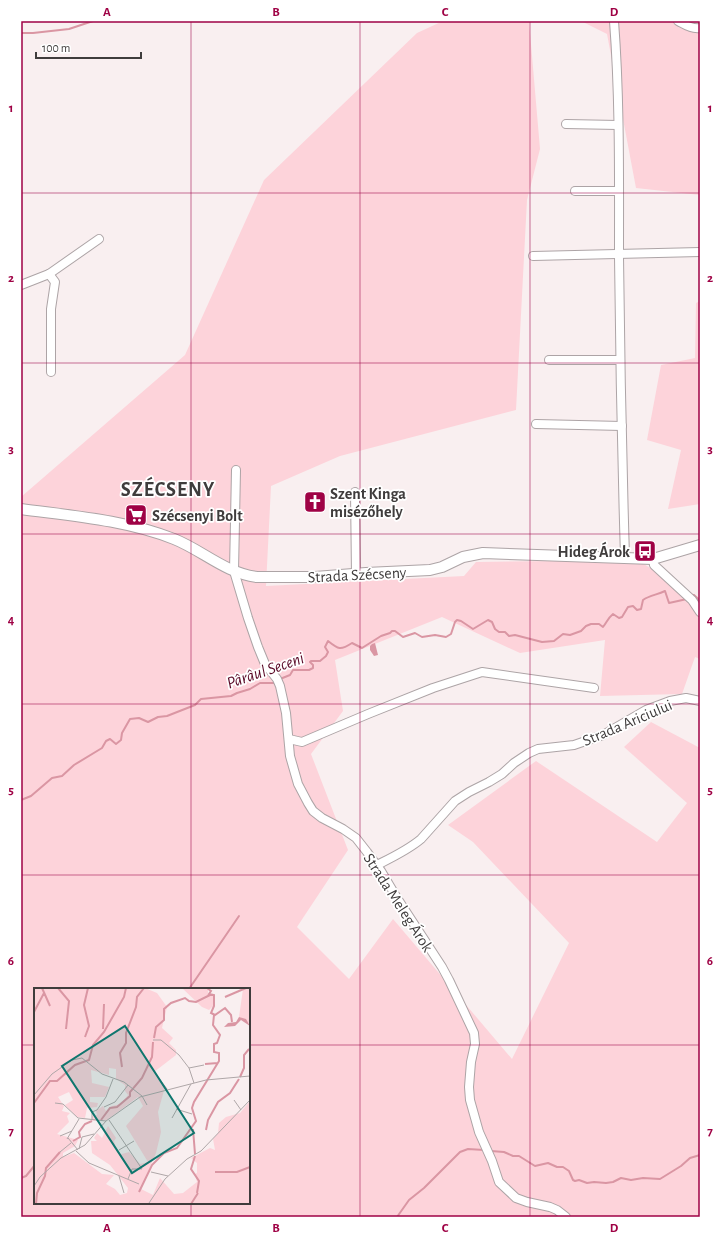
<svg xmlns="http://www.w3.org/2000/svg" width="721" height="1238" viewBox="0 0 721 1238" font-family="'Alegreya Sans',sans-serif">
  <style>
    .green { fill: #fdd3da; fill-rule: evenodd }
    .water { fill: #da96a3 }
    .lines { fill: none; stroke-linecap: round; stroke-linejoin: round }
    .stream { stroke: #da96a3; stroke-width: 2 }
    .minor-casing { stroke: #ada4a6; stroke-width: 10 }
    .tertiary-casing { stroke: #ada4a6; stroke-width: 12 }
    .minor { stroke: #fff; stroke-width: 8 }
    .tertiary { stroke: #fff; stroke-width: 10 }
    .grid { fill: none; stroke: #9f0245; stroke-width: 1; stroke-opacity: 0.55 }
    .labels { text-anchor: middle; stroke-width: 3.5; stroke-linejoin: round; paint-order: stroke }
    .poi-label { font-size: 16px; font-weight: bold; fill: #3f3c3c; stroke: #fff; text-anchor: start }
    .street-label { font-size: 16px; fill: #3f3c3c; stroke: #fff }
    .water-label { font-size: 17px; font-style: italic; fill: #590826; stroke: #fff }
    .district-label { font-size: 20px; font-weight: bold; letter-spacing: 1px; fill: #3f3c3c; stroke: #fff }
    .inset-river { fill: none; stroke: #da96a3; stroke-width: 2 }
    .inset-road { fill: none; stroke: #afa7a8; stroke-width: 1 }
    .view { fill: #0f766e; fill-opacity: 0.15; stroke: #0f766e; stroke-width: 2 }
    .inset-edge { fill: none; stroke: #3f3c3c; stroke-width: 2 }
    .neatline { fill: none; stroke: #9f0245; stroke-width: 1.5 }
    .grid-label { font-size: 13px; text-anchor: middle; font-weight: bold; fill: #9f0245 }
  </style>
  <rect width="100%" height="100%" fill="#f9eff0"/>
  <!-- green -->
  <g class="green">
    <path d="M443 21H529L540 149 527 200 516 410 340 456 271 486 266 586 464 576 476 562 557 561 642 563 700 598V659L695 657 682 694 600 696 605 640 520 653 442 617 335 660 343 711 311 754 348 850 297 927 349 979 393 919 512 1059 569 943 473 842 448 825 536 761 657 842 687 803 624 747 651 722 700 748V1217H21V497L185 355 264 180 417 33ZM35 989H249V1203H35Z"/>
    <path d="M581 21H700V195L636 188 607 34Z"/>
    <path d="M700 301V504L668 509 681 450 647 440 661 365 695 358 696 303Z"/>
  </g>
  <!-- water -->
  <path class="water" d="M375 643 378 655 374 656 370 650V646L372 644Z"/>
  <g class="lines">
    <!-- stream -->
    <g class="stream">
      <path d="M21 33H33L69 29 93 21"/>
      <path d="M690 595H694L700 601"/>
      <path d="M280 679 290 675 293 670H309L313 668V665L310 662 311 661H320L326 656 328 652 325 647 328 641C338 649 340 651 352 643L362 648 381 636 390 633 392 631H395L403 637 415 633 422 637 435 635 446 637 451 634 455 622 457 620 461 621 473 629 488 620 492 622 495 629 499 632H505L509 636 515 635 542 642 554 641 563 634 570 635 581 631 586 626 591 624H599L603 627C607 622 608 618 613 614L619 618 622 617 628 607 633 606 637 610 641 609 643 600C650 595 657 595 665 591L669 603 687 599"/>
      <path d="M21 800 31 796 52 778 62 776 74 765 102 748 106 741 110 739 116 744 121 740 122 733 130 719 139 718 148 722 158 717 167 716 195 705 201 699 231 696 237 693 250 689 260 683H274L276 682"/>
      <path d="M189 989 239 916"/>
      <path d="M491 1151 504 1152 513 1156H519L535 1166 548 1163 557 1167H563L569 1171 573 1180 575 1181 579 1180 587 1183 594 1182 606 1183 613 1182 621 1178 631 1180 643 1178 660 1179 681 1166 690 1158 700 1155"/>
      <path d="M21 1178 26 1176 35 1165"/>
      <path d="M397 1217 409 1200 424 1188 460 1152 468 1149 484 1150"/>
    </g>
    <!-- minor casing -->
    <g class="minor-casing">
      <g id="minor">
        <path d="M614 21C620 99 619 179 619 257 620 357 622 457 625 557"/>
        <path d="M678 21C686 25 691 29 700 28"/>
        <path d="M566 124 618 125"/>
        <path d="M575 191H619"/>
        <path d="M533 256 700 252"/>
        <path d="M49 274 55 282 51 309V372"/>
        <path d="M21 285 49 274 99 239"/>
        <path d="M549 360H620"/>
        <path d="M536 424 622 426"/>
        <path d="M236 470 234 571 248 618 258 647 265 664 277 679 280 686 286 713 290 756 298 784 308 803 313 811 322 818 343 829 356 838 367 852 381 871 397 898 442 967 449 980 474 1033 475 1044 471 1062 469 1087 470 1100 479 1132 492 1161 499 1182 516 1198 527 1202 550 1207 557 1210 566 1217"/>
        <path d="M355 492 356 574"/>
        <path d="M653 559 654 565 692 600 700 612"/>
        <path d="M289 739 302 742 368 714 433 688 482 672 594 688"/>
        <path d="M377 865C393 857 408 850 421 839L455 801 469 792 489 782 502 774 514 763 529 753 538 749 574 745 603 735 646 710 670 701 686 698 700 701"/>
      </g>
    </g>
    <!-- tertiary casing -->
    <g class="tertiary-casing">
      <path id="tertiary" d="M21 509C73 516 125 520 174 539 202 550 225 573 257 577H315L366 573 430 570 442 567 463 557 483 553 653 559 700 545"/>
    </g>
    <!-- minor -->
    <use href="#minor" class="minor"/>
    <!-- tertiary -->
    <use href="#tertiary" class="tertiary"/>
  </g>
  <!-- grid -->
  <path class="grid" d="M191 21V989M360 21V1217M530 21V1217M21 193H700M21 363H700M21 534H700M21 704H700M21 875H700M21 1045H35M249 1045H700M191 1203V1217"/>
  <!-- icons -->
  <defs>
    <g id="church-square" transform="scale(1.15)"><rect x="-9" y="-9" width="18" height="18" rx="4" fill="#9f0245" stroke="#fff"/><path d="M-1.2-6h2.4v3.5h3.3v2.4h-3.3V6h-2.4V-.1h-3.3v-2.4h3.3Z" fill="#fff"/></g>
    <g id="supermarket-square" transform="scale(1.15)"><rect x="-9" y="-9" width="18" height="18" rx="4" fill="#9f0245" stroke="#fff"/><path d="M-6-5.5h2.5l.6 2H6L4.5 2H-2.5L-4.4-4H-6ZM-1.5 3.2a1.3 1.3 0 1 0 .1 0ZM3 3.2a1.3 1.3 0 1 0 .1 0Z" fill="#fff"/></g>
    <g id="bus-square" transform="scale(1.15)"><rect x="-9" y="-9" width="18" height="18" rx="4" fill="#9f0245" stroke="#fff"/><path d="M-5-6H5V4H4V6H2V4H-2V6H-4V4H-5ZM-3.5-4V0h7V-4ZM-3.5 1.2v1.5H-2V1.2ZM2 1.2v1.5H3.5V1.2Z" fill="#fff"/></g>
  </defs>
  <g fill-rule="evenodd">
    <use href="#church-square" x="315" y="502"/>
    <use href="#supermarket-square" x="136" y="515"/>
    <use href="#bus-square" x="645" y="551"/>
  </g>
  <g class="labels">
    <!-- poi labels -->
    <g class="poi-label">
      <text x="330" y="499">Szent Kinga<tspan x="330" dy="18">misézőhely</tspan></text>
      <text x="152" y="521">Szécsenyi Bolt</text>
      <text x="630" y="557" text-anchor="end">Hideg Árok</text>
    </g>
    <!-- street labels -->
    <g class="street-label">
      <text transform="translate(357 574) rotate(-3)" y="6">Strada Szécseny</text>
      <text transform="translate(627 722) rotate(-23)" y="6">Strada Ariciului</text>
      <text transform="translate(399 902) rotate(57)" y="6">Strada Meleg Árok</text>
    </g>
    <!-- water labels -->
    <g class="water-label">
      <text transform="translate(265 670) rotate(-19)" y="6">Pârâul Seceni</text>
    </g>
    <!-- district labels -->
    <g class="district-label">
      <text x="168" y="496">SZÉCSENY</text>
    </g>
  </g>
  <!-- overview -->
  <g transform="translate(34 988)">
    <rect width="216" height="216" fill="#f9eff0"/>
    <path d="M0 0H111L123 5 133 19 128 40 139 50 135 55 142 62V67L120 84 131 99 124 124 127 144 122 165 107 201 119 207 126 190 140 206 149 205 163 194 161 186 163 185V175L157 170 176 160 181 162 179 151 184 145 185 135 192 129 206 125 216 113V216H0ZM75 80 82 81V91L91 97V103L94 107 87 116 78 118 72 123 69 118 62 123 63 127 58 128V133L73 132 104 109 109 118 92 138 114 174 106 176 95 164 84 167 86 165 83 163 80 153 82 150 74 138 68 150 63 145 60 150 63 153H57L58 165 76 177 94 200 93 205 86 207 81 201 72 196 80 187 68 186 40 165 29 169V165L41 158 44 152 23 146 35 134 33 128 36 125 28 123 30 118 24 109 35 104 39 112 31 117 43 129 51 130 53 120 63 119 64 115 56 114V109H71L75 99 58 95 57 82 75 87ZM148 0 174 1V7H179L180 17 175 22 168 19ZM216 0V36L205 29 209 1Z" fill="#fdd3da" fill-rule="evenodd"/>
    <path d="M205 29 212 31 216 38 207 32 201 38 190 39 194 35 202 34Z" fill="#da96a3"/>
    <path class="inset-river" d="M8 0 16 18M24 0 35 13 32 41M173 0 177 3 175 6 180 7V18L177 25 181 27 191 20 197 27 198 34M191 9 212 0M0 24 10 5M69 41 70 16M51 49 55 38 50 17 54 0M120 50 122 39 130 32V21L137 15 151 10 155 13 162 14 176 7M171 76 184 75M88 79 86 65 92 55V45L102 19 103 9 110 0M206 89 210 80V67L215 61M0 115 16 93H23L41 77 55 72 59 57 70 44 90 9 92 0M67 132 76 120 83 119 96 108V104L108 90 118 69 119 54M159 141 161 166M172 142 174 132 184 114 196 105 205 91M39 153 46 149 45 144 51 136 58 133M161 168 157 181 165 193 163 205M181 184H203L216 179M105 204 118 177 130 165 143 160 162 133 158 120 160 114 185 73V65L180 64V56L183 55 186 47 179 37 180 27M2 216 3 205 11 188 12 180 26 164M157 216 164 205"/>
    <path class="inset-road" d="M119 52H127L145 67 155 80 160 95M115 77 133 101M155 80 170 77M0 107 18 86 38 72 48 70 68 86 90 94 108 108 113 117M200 112 207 122M21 115 29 116 44 130 72 133M70 119 81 114 94 97M142 121 158 126M138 130 157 96M58 131V124L63 122 72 109 79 91M75 132 108 181H98L94 191M26 148 38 143M34 150 44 162M33 151 45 131M45 161 48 149 60 146M85 162 100 153M42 163 55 175 105 196M26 164 37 155M117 184 134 188M85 188 90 205M0 198 6 189 27 170 51 157 72 133 106 109 172 92 216 88M115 215 131 191 153 171 167 163 216 112"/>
    <path class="view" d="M91 38 160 145 98 185 28 78Z"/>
    <rect width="216" height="216" class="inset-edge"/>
  </g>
  <!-- border -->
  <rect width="721" height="1238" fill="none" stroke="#ffffff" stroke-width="44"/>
  <!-- scale -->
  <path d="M36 52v6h105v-6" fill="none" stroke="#3f3c3c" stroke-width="2"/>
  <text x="42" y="52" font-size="12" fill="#3f3c3c" stroke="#ffffff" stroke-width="3" paint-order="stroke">100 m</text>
  <rect x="22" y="22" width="677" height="1194" class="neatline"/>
  <g class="grid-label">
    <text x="107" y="16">A</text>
    <text x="276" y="16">B</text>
    <text x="445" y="16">C</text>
    <text x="614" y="16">D</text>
    <text x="11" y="112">1</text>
    <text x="710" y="112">1</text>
    <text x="11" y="282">2</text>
    <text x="710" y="282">2</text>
    <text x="11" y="453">3</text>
    <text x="710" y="453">3</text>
    <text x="11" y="624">4</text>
    <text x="710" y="624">4</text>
    <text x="11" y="794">5</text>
    <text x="710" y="794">5</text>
    <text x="11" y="965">6</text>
    <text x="710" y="965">6</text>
    <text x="11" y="1135">7</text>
    <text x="710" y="1135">7</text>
    <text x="107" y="1232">A</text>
    <text x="276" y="1232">B</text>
    <text x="445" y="1232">C</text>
    <text x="614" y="1232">D</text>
  </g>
</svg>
